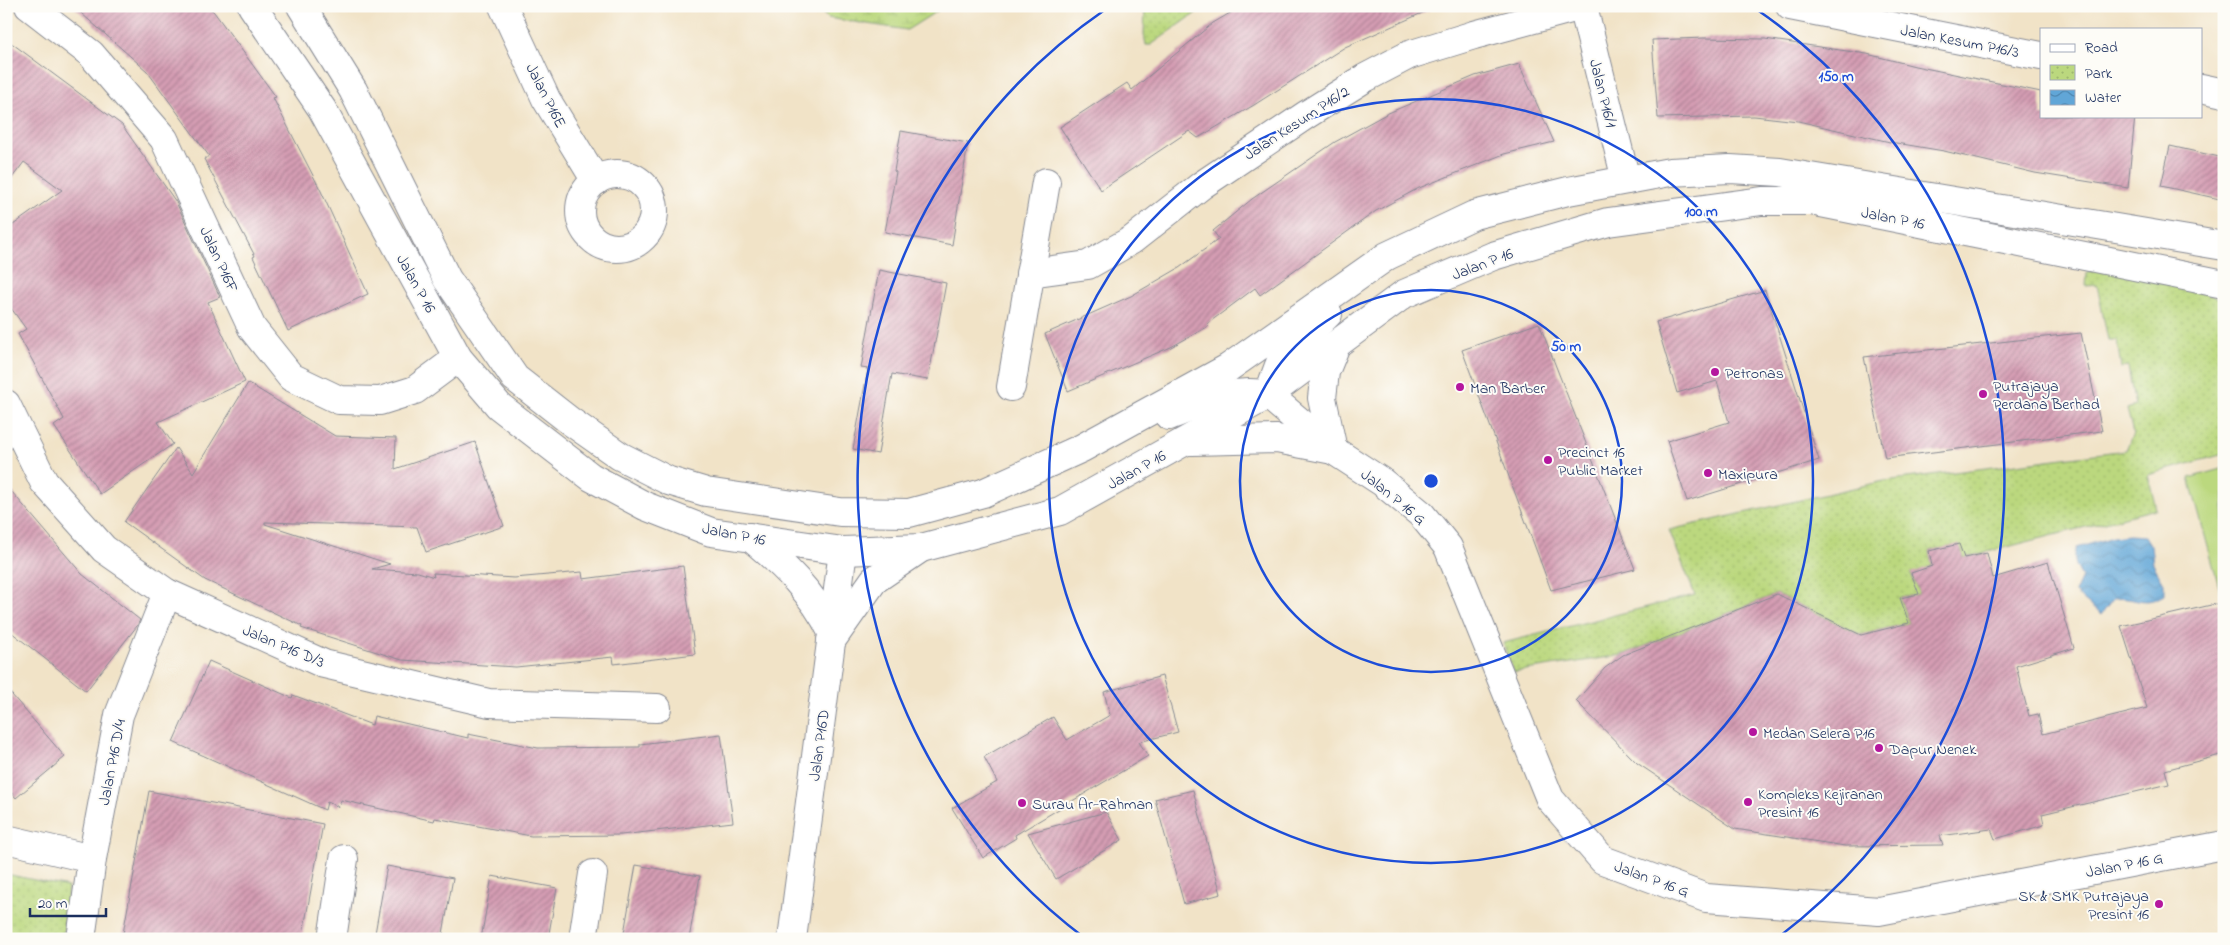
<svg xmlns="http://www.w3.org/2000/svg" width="2230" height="945" viewBox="0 0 2230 945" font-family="'Indie Flower',sans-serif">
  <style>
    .grass { fill: #bbd87e; stroke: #6b846e }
    .wetland { fill: url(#wetland-marsh); stroke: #6b846e }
    .park { fill: url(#park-dots); stroke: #6b846e }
    .water { fill: url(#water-waves); stroke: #3e6a9a }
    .building { fill: url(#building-hatch) }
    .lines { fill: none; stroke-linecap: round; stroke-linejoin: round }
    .street-casing { stroke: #868992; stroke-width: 30 }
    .secondary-casing { stroke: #868992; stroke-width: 30 }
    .street { stroke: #fff; stroke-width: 28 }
    .secondary { stroke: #fff; stroke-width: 28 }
    .ring { fill: none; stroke: #1d4ed8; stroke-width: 2.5 }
    .poi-dot { fill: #b5179e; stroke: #fdfcf7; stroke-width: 2 }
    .labels { text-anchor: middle; stroke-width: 4; stroke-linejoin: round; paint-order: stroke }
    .street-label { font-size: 16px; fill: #1b2f5e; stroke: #fdfcf7 }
    .poi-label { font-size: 16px; fill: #1b2f5e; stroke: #fdfcf7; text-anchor: start }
    .centre { fill: #1d4ed8; stroke: #fdfcf7; stroke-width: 2.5 }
    .ring-label { font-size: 15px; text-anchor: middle; font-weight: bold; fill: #1d4ed8; stroke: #fdfcf7; stroke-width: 4; stroke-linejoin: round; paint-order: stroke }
  </style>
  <defs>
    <pattern id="wetland-marsh" width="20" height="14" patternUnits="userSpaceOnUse" patternTransform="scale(1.25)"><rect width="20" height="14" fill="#bbd87e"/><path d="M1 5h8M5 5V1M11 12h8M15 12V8" fill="none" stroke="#a0ba6f"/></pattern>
    <pattern id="park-dots" width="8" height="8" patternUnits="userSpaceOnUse" patternTransform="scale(1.25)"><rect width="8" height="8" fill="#bbd87e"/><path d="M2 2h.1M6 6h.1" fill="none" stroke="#a0ba6f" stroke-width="1.8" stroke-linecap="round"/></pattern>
    <pattern id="water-waves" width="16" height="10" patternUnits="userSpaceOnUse" patternTransform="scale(1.25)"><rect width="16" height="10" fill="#61a6d7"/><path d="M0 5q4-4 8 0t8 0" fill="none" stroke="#4f88b2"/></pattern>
    <pattern id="building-hatch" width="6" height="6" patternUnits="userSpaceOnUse" patternTransform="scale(1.25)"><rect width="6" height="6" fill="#d59db3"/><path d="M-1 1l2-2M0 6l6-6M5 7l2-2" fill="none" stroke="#ac8095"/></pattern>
  </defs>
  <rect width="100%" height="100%" fill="#fdfcf7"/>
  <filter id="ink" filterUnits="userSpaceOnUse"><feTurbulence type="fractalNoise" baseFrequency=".02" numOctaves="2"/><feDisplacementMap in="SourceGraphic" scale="10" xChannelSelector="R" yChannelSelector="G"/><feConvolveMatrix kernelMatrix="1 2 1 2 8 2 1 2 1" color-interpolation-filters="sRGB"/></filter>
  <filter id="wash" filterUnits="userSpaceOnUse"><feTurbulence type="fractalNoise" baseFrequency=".0096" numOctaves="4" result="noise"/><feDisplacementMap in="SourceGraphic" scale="20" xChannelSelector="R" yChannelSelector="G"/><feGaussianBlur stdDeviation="1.12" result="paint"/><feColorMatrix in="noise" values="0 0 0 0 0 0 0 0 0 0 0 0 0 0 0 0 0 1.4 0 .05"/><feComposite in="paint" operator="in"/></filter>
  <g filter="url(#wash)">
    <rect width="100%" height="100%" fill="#f1e3c7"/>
    <!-- grass -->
    <path class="grass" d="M2224 468V605L2189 478Z"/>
    <!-- wetland -->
    <path class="wetland" d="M814 6H945L907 30 828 18Z"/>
    <!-- park -->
    <g class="park">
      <path d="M1145 6H1206L1151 45H1146L1144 35Z"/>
      <path d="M2096 267 2129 274 2224 299V454L2148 475 2156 509 1964 558 1959 545 1929 551 1932 566 1911 574 1919 594 1900 598 1909 623 1861 635 1777 594 1622 655 1513 672 1503 643 1695 595 1669 530 1884 481 2126 450 2133 433 2127 409 2135 406 2128 367 2121 368 2117 340H2108L2097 285 2086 286 2087 273Z"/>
      <path d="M6 874 68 887 63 939H6Z"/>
    </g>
    <!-- water -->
    <path class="water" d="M2129 535 2145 536 2151 546 2153 564 2164 583V595C2142 608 2137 595 2114 598L2101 615 2075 593 2082 577C2076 566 2072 560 2077 548L2113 537Z"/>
    <g id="blocks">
      <!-- building -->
      <g class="building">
        <path d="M73 6H207L214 12 276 97 273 98 321 191 368 294 288 331 253 257 255 256 204 159 209 156 147 71Z"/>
        <path d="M1242 6H1438L1345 47 1254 105 1198 138 1189 131 1101 190 1060 127 1127 83 1132 90 1213 23Z"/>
        <path d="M1704 38 1765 39 1867 54 1915 66 2041 92V116H2135L2128 188 2035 173 1944 151 1890 142 1798 121 1754 116 1658 118 1652 40Z"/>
        <path d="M6 39 122 125 176 202 220 297 208 302 245 382 158 422 173 444 100 494 54 426 64 419 18 334 26 329 6 301V230L62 190 24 162 6 186Z"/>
        <path d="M1519 64 1554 142 1504 154 1419 188 1376 211 1260 295 1255 288 1207 324 1209 326 1171 347 1068 391 1045 334 1131 296 1179 268 1219 239 1213 231 1252 199 1335 142 1386 114 1475 76Z"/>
        <path d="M901 131 968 143 952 245 885 232 896 172 894 171Z"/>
        <path d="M2170 146 2224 158V200L2161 186Z"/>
        <path d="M879 270 946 283 928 380 892 374 878 454 853 449 868 369 861 368Z"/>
        <path d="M1765 290 1819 460 1687 501 1667 441 1729 422 1717 381 1677 393 1656 322Z"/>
        <path d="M1539 323 1635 569 1551 590 1462 350Z"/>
        <path d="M2081 333 2102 431 1885 458 1864 357Z"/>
        <path d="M248 383 335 436 396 438 395 469 475 442 504 526 426 552 417 527 265 522V524L390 564 372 569 418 572 434 577 433 573 514 578 582 572 583 579 683 566 695 654 614 664 613 657 516 667 402 660 301 628 302 626 205 580 124 522 176 448 193 473Z"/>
        <path d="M6 485 82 574 140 620 137 626 86 691 6 628Z"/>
        <path d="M1959 544 1964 558 1987 553 1993 578 2048 562 2074 648 2016 666 2029 716 2038 714 2043 734 2147 708 2121 626 2224 602V754L2165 770 2169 784 2042 814 2044 825 1995 839 1991 829 1940 836 1943 845 1845 846 1735 829 1637 763 1576 701 1605 668 1623 655 1777 594 1861 635 1909 623 1900 598 1919 594 1911 573 1932 566 1929 551Z"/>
        <path d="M209 661 292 698 293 695 372 725 374 716 468 738V734L538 748 640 747V744L721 734 733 822 621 835 531 836 435 818 434 821 341 800 339 807 327 802 325 810 173 742Z"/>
        <path d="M1162 676 1178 732 1139 742 1148 756 1015 835 1016 838 983 858 952 808 997 782 984 757 1053 717 1067 740 1110 715 1104 692Z"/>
        <path d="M6 688 65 757 16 798 6 786Z"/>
        <path d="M1193 790 1221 894 1184 904 1155 799Z"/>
        <path d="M149 791 323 824 302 939H122Z"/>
        <path d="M1106 812 1122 840 1056 879 1028 833Z"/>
        <path d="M636 865 700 876 689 939H623Z"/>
        <path d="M387 866 453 878 442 939H374Z"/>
        <path d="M492 876 557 888 548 939H481Z"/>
      </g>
    </g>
  </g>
  <g filter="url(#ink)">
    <use href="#blocks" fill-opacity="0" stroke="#868992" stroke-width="1"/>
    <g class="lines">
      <!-- street casing -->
      <g class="street-casing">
        <g id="street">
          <path d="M29 6 91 54 164 139 252 328 291 377 339 400 380 401 415 390 458 358"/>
          <path d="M503 6 546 99 596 181"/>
          <path d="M1583 6 1626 180"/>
          <path d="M1790 6 2041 56"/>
          <path d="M2201 88 2224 93"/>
          <circle cx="617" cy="211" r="37"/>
          <path d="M1030 273 1088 265 1132 240 1202 185 1306 115 1365 78 1409 55 1474 35 1582 6"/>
          <path d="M1011 387 1046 182"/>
          <path d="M1268 395 1333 450 1382 482 1421 514 1448 547 1550 799 1603 860 1706 898 1879 911 2224 845"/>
          <path d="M6 404 44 482 104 549 167 593 324 664 489 703 657 708"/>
          <path d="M6 839 92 859"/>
          <path d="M81 939 92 859 119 715 167 593"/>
          <path d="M332 939 344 859"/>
          <path d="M583 939 593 874"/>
          <path d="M792 939 843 551"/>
        </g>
      </g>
      <!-- secondary casing -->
      <g class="secondary-casing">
        <g id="secondary">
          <path d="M252 6 322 109 458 358 499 406 591 477 645 506 711 532 843 551 921 548 1060 511 1268 395 1404 294 1493 256 1608 222 1762 201H1811L2224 284"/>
          <path d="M301 6 353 90 447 279 515 378 570 421 620 456 669 481 706 492 840 512 909 513 983 493 1082 448 1228 368 1387 256 1474 215 1568 191 1670 172 1730 169 1780 172 2224 246"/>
          <path d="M1268 395 1281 360 1328 314"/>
          <path d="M1169 416C1202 404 1232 387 1268 395"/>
          <path d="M1192 441 1277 439 1333 450 1322 398 1325 372 1336 345"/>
          <path d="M750 537C784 565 813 593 832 632"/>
          <path d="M831 641 874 580 921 548"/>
        </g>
      </g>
      <!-- street -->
      <use href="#street" class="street"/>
      <!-- secondary -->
      <use href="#secondary" class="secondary"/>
    </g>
  </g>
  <!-- distance rings -->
  <g class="ring">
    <circle cx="1431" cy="481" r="191"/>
    <circle cx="1431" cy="481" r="382"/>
    <path d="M1086 939A573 573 0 0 1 1106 9M1756 9A573 573 0 0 1 1776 939"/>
  </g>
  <!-- markers -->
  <g class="poi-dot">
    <circle cx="1715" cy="372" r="5"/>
    <circle cx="1460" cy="387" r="5"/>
    <circle cx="1983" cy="394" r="5"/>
    <circle cx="1548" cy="460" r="5"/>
    <circle cx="1708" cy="473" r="5"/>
    <circle cx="1753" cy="732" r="5"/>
    <circle cx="1879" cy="748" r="5"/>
    <circle cx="1748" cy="802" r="5"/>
    <circle cx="1022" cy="803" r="5"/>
    <circle cx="2159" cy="904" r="5"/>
  </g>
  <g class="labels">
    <!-- street labels -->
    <g class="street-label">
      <text transform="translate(1960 40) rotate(11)" y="6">Jalan Kesum P16/3</text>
      <text transform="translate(1604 93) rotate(76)" y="6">Jalan P16/1</text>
      <text transform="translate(547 95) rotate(63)" y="6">Jalan P16E</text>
      <text transform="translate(1296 122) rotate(-33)" y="6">Jalan Kesum P16/2</text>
      <text transform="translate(1893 217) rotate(11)" y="6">Jalan P 16</text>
      <text transform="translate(220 259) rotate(65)" y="6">Jalan P16F</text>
      <text transform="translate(1482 263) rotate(-21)" y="6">Jalan P 16</text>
      <text transform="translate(417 283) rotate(61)" y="6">Jalan P 16</text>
      <text transform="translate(1136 469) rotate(-29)" y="6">Jalan P 16</text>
      <text transform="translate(1394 496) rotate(39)" y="6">Jalan P 16 G</text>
      <text transform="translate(734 533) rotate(11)" y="6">Jalan P 16</text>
      <text transform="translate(284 645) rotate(23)" y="6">Jalan P16 D/3</text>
      <text transform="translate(818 745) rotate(-82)" y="6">Jalan P16D</text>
      <text transform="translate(111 762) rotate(-79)" y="6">Jalan P16 D/4</text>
      <text transform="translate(2124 864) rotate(-11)" y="6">Jalan P 16 G</text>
      <text transform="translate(1652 878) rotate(20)" y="6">Jalan P 16 G</text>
    </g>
    <!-- poi labels -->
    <g class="poi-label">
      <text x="1725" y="378">Petronas</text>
      <text x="1993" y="391">Putrajaya<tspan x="1993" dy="18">Perdana Berhad</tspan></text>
      <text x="1470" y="393">Man Barber</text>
      <text x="1558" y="457">Precinct 16<tspan x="1558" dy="18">Public Market</tspan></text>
      <text x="1718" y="479">Maxipura</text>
      <text x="1763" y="738">Medan Selera P16</text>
      <text x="1889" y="754">Dapur Nenek</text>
      <text x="1758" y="799">Kompleks Kejiranan<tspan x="1758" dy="18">Presint 16</tspan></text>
      <text x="1032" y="809">Surau Ar-Rahman</text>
      <text x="2149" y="901" text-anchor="end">SK &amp; SMK Putrajaya<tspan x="2149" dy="18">Presint 16</tspan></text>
    </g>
  </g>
  <circle cx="1431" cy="481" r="8" class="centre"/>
  <g class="ring-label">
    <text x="1836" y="81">150 m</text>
    <text x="1701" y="216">100 m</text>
    <text x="1566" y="351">50 m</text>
  </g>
  <!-- margin -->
  <rect width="2230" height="945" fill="none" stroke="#fdfcf7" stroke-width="25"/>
  <!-- legend -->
  <rect x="2040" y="28" width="162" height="90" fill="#fdfcf7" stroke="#a3aaba"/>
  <rect x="2050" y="44" width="25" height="8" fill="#ffffff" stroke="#a3aaba"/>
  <text x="2085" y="52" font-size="15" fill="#1b2f5e">Road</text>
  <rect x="2050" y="65" width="25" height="15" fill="url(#park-dots)" stroke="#a3aaba"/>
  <text x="2085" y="78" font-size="15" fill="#1b2f5e">Park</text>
  <rect x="2050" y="90" width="25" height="15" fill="url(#water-waves)" stroke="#a3aaba"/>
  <text x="2085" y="102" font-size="15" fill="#1b2f5e">Water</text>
  <!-- scale -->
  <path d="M30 908v8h76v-8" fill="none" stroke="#1b2f5e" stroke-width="2.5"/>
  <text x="38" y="908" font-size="15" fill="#1b2f5e" stroke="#fdfcf7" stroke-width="4" paint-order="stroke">20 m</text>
</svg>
